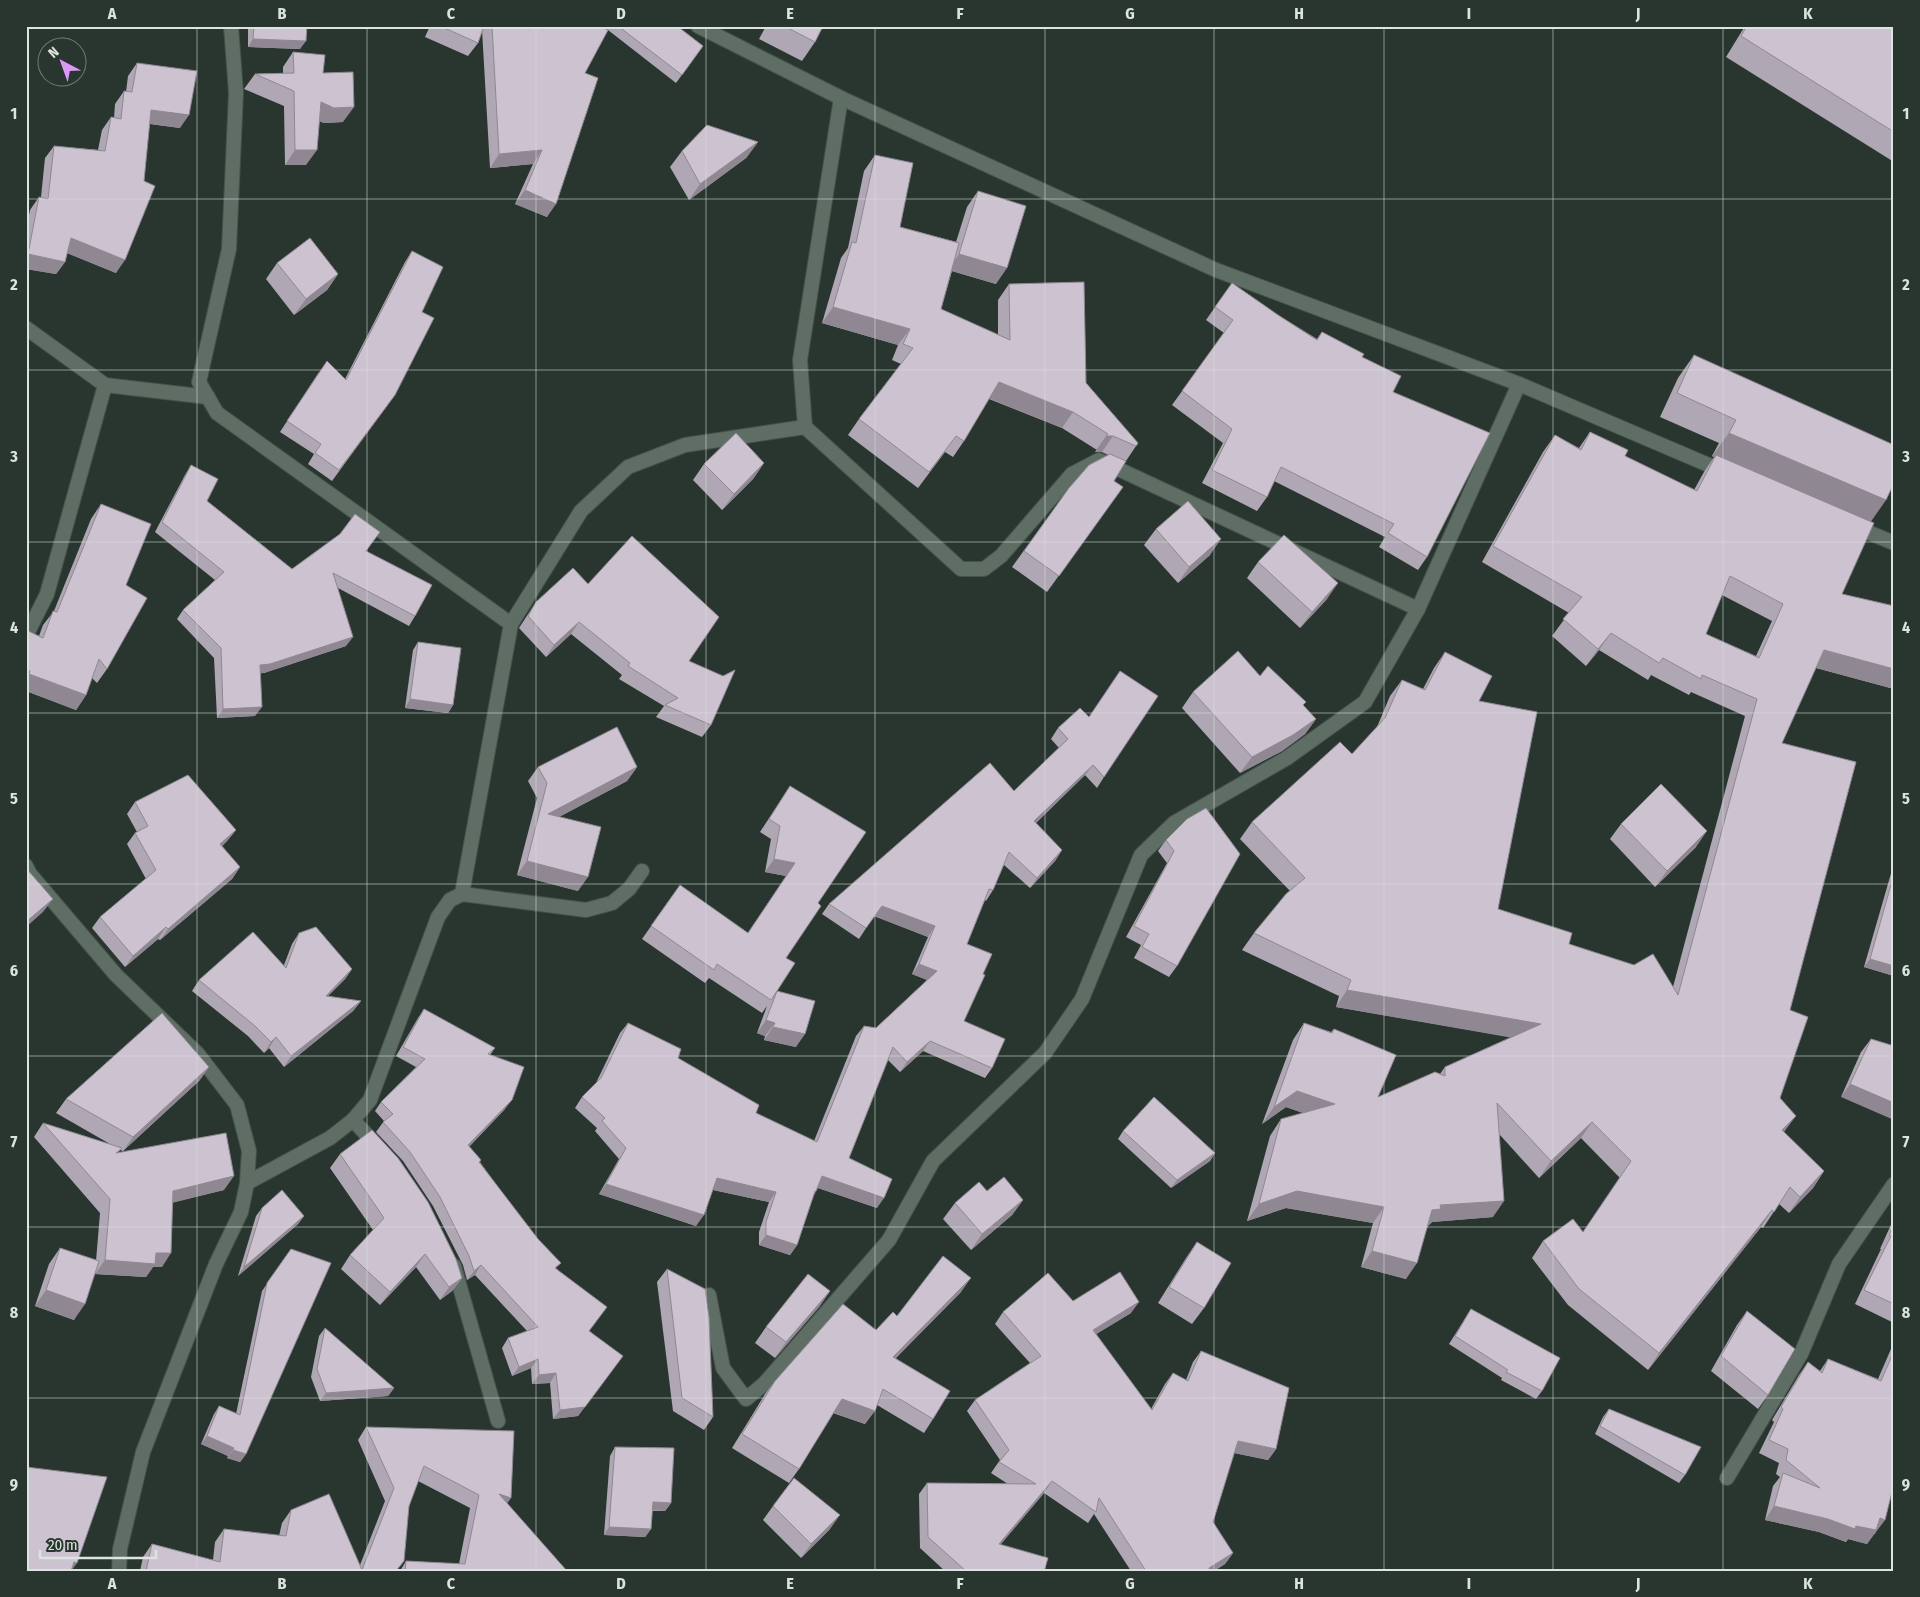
<svg xmlns="http://www.w3.org/2000/svg" width="1920" height="1597" viewBox="0 0 1920 1597" font-family="'Fira Sans Condensed',sans-serif">
  <style>
    .lines { fill: none; stroke-linecap: round; stroke-linejoin: round }
    .minor-casing { stroke: #46514b; stroke-width: 16 }
    .minor { stroke: #5f6e65; stroke-width: 14 }
    .wall { fill: #afa7b3; fill-rule: evenodd }
    .shaded-wall { fill: #8f8892 }
    .building { fill: #ccc2d0; stroke: #8f8892; fill-rule: evenodd }
    .grid { fill: none; stroke: #dce4df; stroke-width: 1; stroke-opacity: 0.55 }
    .neatline { fill: none; stroke: #dce4df; stroke-width: 2 }
    .grid-label { font-size: 16px; text-anchor: middle; font-weight: bold; fill: #dce4df }
  </style>
  <rect width="100%" height="100%" fill="#29362f"/>
  <g class="lines">
    <!-- minor casing -->
    <g class="minor-casing">
      <g id="minor">
        <path d="M231 26 236 93 229 249 199 382 217 413 511 624"/>
        <path d="M698 26 841 98 1216 270 1519 384 1725 472"/>
        <path d="M26 328 105 385 208 397"/>
        <path d="M805 427 961 569H984L1001 556 1072 474 1099 460 1418 609"/>
        <path d="M1853 526 1894 543"/>
        <path d="M26 636 47 594 105 385"/>
        <path d="M26 866 30 874 116 975 198 1054 237 1105 249 1151 247 1183 241 1212 216 1264 143 1452 120 1549 119 1571"/>
        <path d="M462 894 511 624 581 511 628 467 685 445 805 427 800 360 841 98"/>
        <path d="M353 1120 378 1147"/>
        <path d="M247 1183 330 1138 353 1120 370 1100 438 917 450 900 462 894 586 910 612 903 629 889 642 871"/>
        <path d="M454 1266 498 1421"/>
        <path d="M709 1295 723 1368 746 1399 764 1384 889 1240 933 1161 1045 1053 1082 999 1141 855 1174 823 1287 758 1365 702 1418 609 1519 384"/>
        <path d="M1727 1478 1801 1354 1839 1264 1894 1184"/>
      </g>
    </g>
    <!-- minor -->
    <use href="#minor" class="minor"/>
  </g>
  <!-- wall -->
  <g class="wall">
    <path d="M248 26H307L300 49 248 47Z"/>
    <path d="M430 26H600L606 29 602 26H677L703 46 676 83 608 30 585 73 547 217 515 204 533 164 490 168 482 30 478 43 468 56 425 37Z"/>
    <path d="M766 26H823L815 42 802 61 759 39Z"/>
    <path d="M1745 26H1894V162L1726 57Z"/>
    <path d="M293 52 323 73 343 122 324 123 319 121 306 165H285L284 106 244 89 255 74 283 73V67Z"/>
    <path d="M137 63 180 128 150 124 116 273 67 253 65 262 56 274 26 269V230L30 210 39 197H41L45 158 54 146 98 150 102 130 111 117 114 118 115 104 124 91 126 92 128 76Z"/>
    <path d="M758 142 746 158 689 200 670 167 682 151Z"/>
    <path d="M875 155 900 227 956 242 967 207 978 191 996 284 952 271 941 309 998 335V300L1009 284 1086 383 1138 443 1126 461 1114 481 1123 487 1047 592 1012 567 1069 488 1108 455 1102 452H1095L1097 450 1062 428 989 399 964 441 953 457 945 452 918 488 848 435 859 419 901 364 892 360 898 345 822 323 841 258 848 248 864 171Z"/>
    <path d="M412 251 422 312 387 406 332 481 308 464 314 454 280 432 319 372 345 379 405 262Z"/>
    <path d="M277 263 338 274 327 290 294 315 266 279Z"/>
    <path d="M1232 283 1278 315 1317 339 1322 332 1362 357 1393 392 1427 557 1418 570 1379 547 1385 537 1274 481 1267 497 1257 511 1202 483 1223 443 1172 405 1224 333 1206 320Z"/>
    <path d="M1694 355 1871 521 1842 594 1894 606V689L1816 668 1782 743 1790 1010 1780 1098 1784 1133 1824 1171 1813 1188 1789 1213 1779 1204 1763 1228 1761 1227 1648 1370 1568 1305 1532 1258 1543 1241 1583 1232 1620 1178 1581 1138 1539 1178 1500 1135 1493 1217 1432 1222 1428 1226 1406 1279 1361 1267 1373 1223 1286 1208 1247 1221 1270 1136 1281 1119 1303 1113 1286 1107 1262 1124 1293 1040 1304 1023 1331 1032 1334 1029 1378 1097 1440 1074 1445 1067 1511 1037 1336 1007 1339 996 1242 950 1254 933 1290 891 1240 839 1252 822 1352 754 1377 727 1390 696 1402 680 1423 689 1434 668 1445 652 1479 701 1498 909 1569 944 1673 987 1745 716 1691 692 1689 695 1651 675 1648 680 1599 650 1586 666 1552 636 1569 613 1482 562 1543 452 1555 435 1579 448 1590 432 1625 456 1694 490 1704 472 1714 457 1712 456 1719 443 1660 417 1678 378ZM1722 595 1772 621 1756 656 1706 634Z"/>
    <path d="M764 463 753 479 722 510 693 480 704 464Z"/>
    <path d="M191 465 207 501 292 569 366 551 415 616 409 626 338 588 346 646 264 673H261L255 716 217 718 214 658 177 619 183 610 215 580 155 532 185 475Z"/>
    <path d="M101 504 126 585 107 669 97 683 92 678 86 695 76 710 26 691V630L39 636 43 625 54 611 91 519Z"/>
    <path d="M1156 529 1210 555 1178 583 1144 545Z"/>
    <path d="M1258 562 1327 599 1300 628 1247 578Z"/>
    <path d="M588 584 689 661 711 725 702 737 656 717 664 706 619 679 622 675 571 634 546 657 519 628 536 602Z"/>
    <path d="M418 642 453 705 448 713 405 708 413 650Z"/>
    <path d="M1260 676 1303 706 1316 719 1305 734 1282 751 1240 773 1182 708 1193 692Z"/>
    <path d="M1894 699V765L1892 764Z"/>
    <path d="M1058 728 1104 777 1097 788 1085 775 1036 823 1062 850 1055 861 1030 888 1004 865 993 890 986 901 985 900 967 944 964 1021 992 1068 985 1078 923 1051 900 1072 888 1060 849 1158 877 1208 818 1188 814 1195 797 1245 790 1255 759 1245V1232L769 1202 713 1190 696 1226 599 1194 619 1159 595 1131 597 1128 575 1108 582 1097 596 1083 620 1033 628 1023 756 1113 814 1141 856 1036 864 1026 876 1028 927 980 912 974 928 937 874 916 859 939 822 914 829 904 1014 791 1059 748 1051 739Z"/>
    <path d="M538 767H637L627 781 559 817 578 891 517 875 537 798 528 781Z"/>
    <path d="M790 786 818 903 786 958 777 991 796 1047 764 1040 765 1036 757 1033 767 1006 762 1013 709 978 705 983 642 939 680 885 748 933 786 876 765 872 771 839 760 832Z"/>
    <path d="M135 802 236 830 227 841 222 846 240 867 232 879 160 940 158 939 125 967 92 928 100 917 146 879 127 844 135 833 137 832 127 814Z"/>
    <path d="M1187 819 1177 966 1169 977 1134 958 1141 945 1126 937 1167 863 1158 851 1166 840Z"/>
    <path d="M1621 824 1696 847 1655 887 1610 839Z"/>
    <path d="M1894 863V976L1864 967Z"/>
    <path d="M299 933 352 969 345 979 328 996 361 1001 353 1011 284 1067 269 1048 264 1053 248 1036 192 991 199 980 284 965 292 944Z"/>
    <path d="M424 1009 495 1048 490 1055 505 1109 469 1147 481 1160 480 1162 557 1269 590 1331 616 1365 578 1416 553 1419 550 1383 532 1384 531 1368 512 1376 502 1348 508 1338 527 1331 475 1275 467 1280 463 1265 433 1206 403 1161 376 1132 384 1121 375 1111 381 1102 416 1067 396 1056 418 1018Z"/>
    <path d="M1871 1039 1894 1046 1841 1097 1861 1052Z"/>
    <path d="M209 1067 199 1081 123 1151 120 1150 118 1153 224 1190 173 1202 162 1267H153L146 1277 95 1274 74 1320 35 1306 49 1264 60 1248 96 1261 100 1213 34 1137 43 1123 110 1144 56 1113 66 1099Z"/>
    <path d="M1123 1131 1215 1153 1210 1161 1171 1188 1118 1139Z"/>
    <path d="M340 1154 462 1278 452 1291 440 1300 416 1267 380 1305 341 1269 350 1255 373 1230 330 1168Z"/>
    <path d="M987 1191 1023 1200 1012 1215 971 1250 943 1219 955 1203Z"/>
    <path d="M262 1208 304 1216 298 1224 238 1276 256 1216Z"/>
    <path d="M1894 1218V1323L1855 1304 1881 1249H1880Z"/>
    <path d="M1197 1242 1204 1308 1192 1324 1158 1303 1186 1258Z"/>
    <path d="M291 1249 246 1454 240 1462 227 1458 228 1456 201 1444 214 1414 219 1406 236 1414 262 1291Z"/>
    <path d="M667 1269 713 1417 704 1430 673 1411 657 1282Z"/>
    <path d="M830 1291 819 1307 775 1358 755 1343 766 1327Z"/>
    <path d="M961 1292 896 1358 933 1419 924 1433 877 1405 865 1424 833 1413 799 1469 789 1483 732 1448 765 1394 775 1381 876 1330 897 1316Z"/>
    <path d="M1073 1301 1131 1313 1096 1334 1151 1409 1165 1384 1173 1373 1186 1380 1193 1362 1201 1351 1276 1449 1268 1460 1234 1453 1213 1522 1233 1553 1225 1564 1214 1571H1131L1094 1514 1088 1523 1044 1493 1000 1545 1044 1571H945L920 1548 919 1494 927 1483 1008 1484 991 1473 1000 1460 967 1411 975 1400 1030 1363 995 1324 1003 1312Z"/>
    <path d="M1471 1309 1542 1391 1536 1399 1501 1380 1502 1378 1449 1344Z"/>
    <path d="M1747 1311 1768 1395 1758 1409 1711 1371 1737 1325Z"/>
    <path d="M325 1328 394 1388 388 1396 320 1401 311 1377 319 1336Z"/>
    <path d="M1894 1342V1484L1875 1534 1874 1533 1867 1544 1848 1539 1846 1542 1819 1532 1765 1520 1773 1486 1780 1477 1776 1474 1779 1463 1759 1453 1774 1422 1772 1420 1799 1375 1808 1362 1820 1371 1828 1359 1878 1379Z"/>
    <path d="M1609 1409 1685 1475 1679 1483 1595 1434 1603 1417Z"/>
    <path d="M366 1427 507 1504 567 1571H400L406 1561 459 1564 470 1508 418 1481 409 1506 397 1571H140L143 1557 152 1544 213 1560 215 1542 224 1529 279 1536 282 1523 291 1510 360 1565 385 1501 358 1440Z"/>
    <path d="M615 1447 671 1503 665 1511H652L651 1529 645 1537 604 1535 610 1456Z"/>
    <path d="M773 1506 830 1529 801 1558 763 1520Z"/>
  </g>
  <!-- shaded-wall -->
  <g class="shaded-wall">
    <path d="M253 39 306 41 300 49 248 47Z"/>
    <path d="M321 102 354 107 343 122 324 123 310 117Z"/>
    <path d="M151 110 189 115 180 128 143 123Z"/>
    <path d="M758 142 746 158 689 200 700 184Z"/>
    <path d="M295 150H317L306 165H285Z"/>
    <path d="M542 150 533 164 490 168 499 154Z"/>
    <path d="M525 190 556 204 547 217 515 204Z"/>
    <path d="M71 238 125 260 116 273 62 251Z"/>
    <path d="M28 254 65 262 56 274 26 269V257Z"/>
    <path d="M959 254 1007 268 996 284 948 270Z"/>
    <path d="M338 274 327 290 294 315 306 299Z"/>
    <path d="M833 307 910 329 898 345 822 323Z"/>
    <path d="M999 382 1073 412 1062 428 988 398Z"/>
    <path d="M1729 433 1886 500 1870 523 1712 456Z"/>
    <path d="M1106 436H1113L1102 452H1095Z"/>
    <path d="M764 463 753 479 722 510 734 494Z"/>
    <path d="M1221 539 1210 555 1178 583 1189 567Z"/>
    <path d="M1338 583 1327 599 1300 628 1312 612Z"/>
    <path d="M579 622 571 634 546 657 554 645Z"/>
    <path d="M1611 633 1599 650 1586 666 1598 649Z"/>
    <path d="M353 637 346 646 264 673 253 674 260 665Z"/>
    <path d="M1824 650 1894 669V689L1813 667Z"/>
    <path d="M29 674 86 695 76 710 26 691V679Z"/>
    <path d="M410 699 453 705 448 713 405 708Z"/>
    <path d="M262 707 255 716 217 718 223 709Z"/>
    <path d="M1316 719 1305 734 1282 751 1240 773 1252 757Z"/>
    <path d="M1093 765 1085 775 1027 831 1034 821Z"/>
    <path d="M637 767 627 781 538 828 548 814Z"/>
    <path d="M236 830 227 841 212 855 220 844Z"/>
    <path d="M1707 831 1696 847 1655 887 1667 871Z"/>
    <path d="M1062 850 1055 861 1030 888 1037 878Z"/>
    <path d="M774 859 795 863 786 876 765 872Z"/>
    <path d="M527 861 588 877 578 891 517 875Z"/>
    <path d="M240 867 232 879 160 940 168 929Z"/>
    <path d="M53 899 43 912 26 927V922Z"/>
    <path d="M882 906 935 926 928 937 874 916Z"/>
    <path d="M166 927 158 939 125 967 133 956Z"/>
    <path d="M1870 959 1894 966V976L1864 967Z"/>
    <path d="M919 964 937 971 930 981 912 974Z"/>
    <path d="M352 969 345 979 318 1006 326 996Z"/>
    <path d="M1347 990 1541 1024 1530 1041 1336 1007Z"/>
    <path d="M361 1001 353 1011 284 1067 291 1056Z"/>
    <path d="M766 1020 775 1023 765 1036 757 1033Z"/>
    <path d="M773 1027 805 1034 796 1047 764 1040Z"/>
    <path d="M276 1037 269 1048 264 1053 271 1042Z"/>
    <path d="M930 1041 923 1051 900 1072 907 1062Z"/>
    <path d="M209 1067 199 1081 123 1151 133 1137Z"/>
    <path d="M1850 1084 1894 1103V1120L1841 1097Z"/>
    <path d="M1297 1091 1335 1104 1323 1120 1286 1107 1262 1124 1274 1107Z"/>
    <path d="M512 1100 505 1109 461 1155 468 1145Z"/>
    <path d="M1796 1116 1784 1132 1782 1130Z"/>
    <path d="M1592 1122 1581 1138 1539 1178 1551 1161Z"/>
    <path d="M1215 1153 1210 1161 1171 1188 1177 1180Z"/>
    <path d="M1824 1171 1813 1188 1789 1213 1800 1197Z"/>
    <path d="M234 1176 224 1190 164 1205 173 1191Z"/>
    <path d="M822 1176 884 1198 877 1208 815 1187Z"/>
    <path d="M717 1178 776 1192 769 1202 709 1189Z"/>
    <path d="M606 1184 704 1215 696 1226 599 1194Z"/>
    <path d="M1297 1191 1384 1207 1373 1223 1286 1208 1247 1221 1259 1204Z"/>
    <path d="M1023 1200 1012 1215 971 1250 982 1234Z"/>
    <path d="M1504 1201 1493 1217 1432 1222 1429 1225 1420 1227 1432 1210 1440 1205Z"/>
    <path d="M1772 1210 1761 1227 1648 1370 1659 1353Z"/>
    <path d="M304 1216 298 1224 238 1276 244 1267Z"/>
    <path d="M766 1235 797 1245 790 1255 759 1245Z"/>
    <path d="M1372 1251 1417 1263 1406 1279 1361 1267Z"/>
    <path d="M156 1253H171L162 1267H153L146 1277 95 1274 105 1260Z"/>
    <path d="M425 1254 416 1267 380 1305 390 1292Z"/>
    <path d="M481 1265 475 1275 467 1280 474 1271Z"/>
    <path d="M462 1278 452 1291 440 1300 449 1287Z"/>
    <path d="M971 1278 961 1292 883 1370 893 1357Z"/>
    <path d="M46 1290 85 1304 74 1320 35 1306Z"/>
    <path d="M830 1291 819 1307 775 1358 786 1342Z"/>
    <path d="M1139 1302 1131 1313 1085 1341 1093 1330Z"/>
    <path d="M538 1359 531 1368 512 1376 519 1367Z"/>
    <path d="M616 1365 578 1416 553 1419 560 1410Z"/>
    <path d="M556 1373 550 1383 532 1384 539 1375Z"/>
    <path d="M394 1388 388 1396 320 1401 326 1393Z"/>
    <path d="M842 1399 875 1411 865 1424 833 1413Z"/>
    <path d="M207 1436 234 1448 228 1456 201 1444Z"/>
    <path d="M1238 1441 1276 1449 1268 1460 1230 1452Z"/>
    <path d="M233 1450 246 1454 240 1462 227 1458Z"/>
    <path d="M1052 1481 1044 1493 991 1556 999 1544Z"/>
    <path d="M499 1494 511 1498 502 1511Z"/>
    <path d="M653 1502 671 1503 665 1511 647 1510Z"/>
    <path d="M1774 1506 1856 1526 1880 1518 1885 1520 1867 1544 1848 1539 1846 1542 1819 1532 1765 1520Z"/>
    <path d="M840 1515 830 1529 801 1558 811 1544Z"/>
    <path d="M609 1527 651 1529 645 1537 604 1535Z"/>
    <path d="M1233 1553 1225 1564 1214 1571H1207L1209 1568Z"/>
    <path d="M74 1562 77 1563 71 1571Z"/>
  </g>
  <!-- building -->
  <g class="building">
    <path d="M254 26H307L306 41 253 39Z"/>
    <path d="M440 26H484L478 43Z"/>
    <path d="M492 26H600L608 30 585 73 598 78 556 204 525 190 542 150 499 154Z"/>
    <path d="M618 26H677L703 46 682 75Z"/>
    <path d="M784 26H823L815 42Z"/>
    <path d="M1747 26H1894V132L1741 36Z"/>
    <path d="M293 52 325 55 323 73 353 72 354 107 334 108 321 102 317 150H295L294 91 255 74 294 73Z"/>
    <path d="M137 63 197 71 189 115 151 110 144 181 155 186 125 260 71 238 65 262 28 254 39 197 48 199 54 146 105 151 111 117 121 119 124 91 132 92Z"/>
    <path d="M707 125 758 142 700 184 682 151Z"/>
    <path d="M875 155 913 163 900 227 959 243 941 309 1010 340 1009 284 1084 282 1086 383 1138 443 1136 446 1113 436H1106L1108 434 1073 412 999 382 964 441 956 436 929 472 859 419 913 348 903 344 910 329 833 307 852 242 856 243Z"/>
    <path d="M978 191 1026 206 1007 268 959 254Z"/>
    <path d="M310 238 338 274 306 299 277 263Z"/>
    <path d="M412 251 443 267 422 312 434 318 395 395 339 470 315 453 321 444 287 421 327 361 346 380Z"/>
    <path d="M1232 283 1278 315 1317 340 1322 332 1364 354 1362 357 1401 376 1393 392 1490 433 1427 557 1388 533 1394 524 1281 467 1267 497 1212 470 1232 429 1182 391 1233 320 1215 307Z"/>
    <path d="M1694 355 1894 445V483L1886 500 1729 433 1736 420 1677 393Z"/>
    <path d="M1590 432 1628 450 1625 456 1697 491 1716 455 1874 523 1842 594 1894 606V669L1824 650 1782 743 1856 762 1790 1010 1808 1017 1780 1098 1796 1116 1782 1130 1824 1171 1800 1197 1790 1187 1774 1212 1772 1210 1659 1353 1579 1289 1543 1241 1573 1219 1583 1232 1631 1161 1592 1122 1551 1161 1497 1103 1504 1201 1440 1205 1441 1209 1432 1210 1417 1263 1372 1251 1384 1207 1297 1191 1259 1204 1281 1119 1335 1104 1297 1091 1274 1107 1304 1023 1332 1033 1334 1029 1396 1055 1378 1097 1435 1072 1445 1076V1067L1541 1024 1347 990 1351 980 1254 933 1286 894 1305 878 1252 822 1340 742 1352 754 1385 718 1402 680 1425 690 1445 652 1492 676 1479 701 1537 712 1498 909 1572 933 1569 944 1634 965 1653 954 1678 995 1757 699 1702 675 1701 679 1663 658 1659 663 1611 633 1598 649 1563 619 1582 597 1493 546 1555 435 1581 450ZM1730 576 1783 604 1759 658 1706 634Z"/>
    <path d="M736 433 764 463 734 494 704 464Z"/>
    <path d="M1110 454 1126 461 1114 481 1123 487 1059 576 1024 551 1069 488 1089 465Z"/>
    <path d="M191 465 218 479 207 501 292 569 340 534 355 514 380 532 366 551 432 585 415 616 333 573 353 637 270 664 260 665 262 707 223 709 221 648 183 610 224 572 162 522Z"/>
    <path d="M1188 501 1221 539 1189 567 1156 529Z"/>
    <path d="M101 504 151 524 126 585 147 598 107 669 99 659 86 695 29 674 30 671 26 669V630L43 638 53 611 57 612Z"/>
    <path d="M1284 535 1338 583 1312 612 1258 562Z"/>
    <path d="M632 536 719 617 689 661 723 676 735 670 711 725 665 705 678 698 628 666 630 663 579 622 554 645 528 616 536 602 573 568 588 584Z"/>
    <path d="M418 642 461 648 453 705 410 699Z"/>
    <path d="M1238 651 1260 676 1268 666 1306 702 1303 705 1316 719 1293 735 1252 757 1193 692Z"/>
    <path d="M1120 671 1158 696 1104 777 1093 765 1034 821 1062 850 1037 878 1009 852 993 890 989 889 967 944 992 954 983 974 985 975 964 1021 1005 1039 992 1068 930 1041 907 1062 893 1047 849 1158 892 1179 884 1198 822 1176 816 1191H815L797 1245 766 1235V1222L776 1192 717 1178 704 1215 606 1184 626 1148 602 1121 605 1118 582 1097 601 1078 628 1023 681 1049 678 1058 759 1105 756 1113 817 1142 864 1026 876 1028 937 971 919 964 935 926 882 906 866 928 829 904 990 763 1014 791 1068 739 1058 728 1080 708 1089 717Z"/>
    <path d="M617 727 637 767 548 814 601 827 588 877 527 861 547 783 538 767Z"/>
    <path d="M188 775 236 830 220 844 240 867 168 929 166 927 133 956 100 917 156 870 135 833 148 826 135 802Z"/>
    <path d="M1661 784 1707 831 1667 871 1621 824Z"/>
    <path d="M790 786 866 832 818 903 821 906 786 958 795 963 777 991 815 1001 805 1034 773 1027 775 1023 766 1020 777 991 771 1000 717 964 714 970 651 926 680 885 748 933 795 863 774 859 780 826 769 819Z"/>
    <path d="M1206 808 1240 854 1177 966 1142 947 1149 934 1134 926 1174 851 1166 840 1187 819Z"/>
    <path d="M26 868 53 899 26 922Z"/>
    <path d="M1894 874V966L1870 959Z"/>
    <path d="M316 927 352 969 326 996 361 1001 291 1056 276 1037 271 1042 255 1026 199 980 253 932 286 968 299 933Z"/>
    <path d="M424 1009 495 1048 488 1054 524 1067 512 1100 468 1145 481 1160 479 1162 538 1239 561 1263 555 1268 607 1307 589 1331 623 1356 585 1407 560 1410 556 1373 539 1375 538 1359 519 1367 508 1338 538 1327 481 1265 474 1271 469 1256 440 1197 410 1152 383 1122 393 1114 381 1102 425 1059 403 1047Z"/>
    <path d="M162 1013 209 1067 133 1137 66 1099Z"/>
    <path d="M1871 1039 1894 1046V1103L1850 1084Z"/>
    <path d="M1154 1097 1215 1153 1177 1180 1123 1131Z"/>
    <path d="M43 1123 122 1148 116 1153 226 1133 234 1176 173 1191 171 1253H156L155 1264 105 1260 110 1199Z"/>
    <path d="M372 1130 398 1158 428 1202 456 1259 462 1278 449 1287 425 1254 390 1292 350 1255 384 1218 340 1154Z"/>
    <path d="M1004 1177 1023 1200 982 1234 955 1203 979 1182 987 1191Z"/>
    <path d="M282 1190 304 1216 244 1267 262 1208Z"/>
    <path d="M1894 1225V1304L1864 1290 1891 1236 1889 1235Z"/>
    <path d="M1197 1242 1231 1263 1204 1308 1169 1287Z"/>
    <path d="M60 1248 99 1261 85 1304 46 1290Z"/>
    <path d="M291 1249 331 1263 246 1454 233 1450 234 1448 207 1436 219 1406 240 1415 267 1283Z"/>
    <path d="M943 1256 971 1278 893 1357 950 1391 933 1419 883 1389 875 1411 842 1399 799 1469 742 1434 775 1381 843 1304 876 1330 893 1312 897 1316Z"/>
    <path d="M667 1269 705 1289 709 1317 713 1417 682 1398Z"/>
    <path d="M1120 1272 1139 1302 1093 1330 1152 1410 1173 1373 1188 1381 1201 1351 1289 1388 1276 1449 1238 1441 1213 1522 1233 1553 1209 1568 1210 1571H1146L1099 1498 1096 1512 1052 1481 999 1544 1048 1558 1044 1571H966L928 1537 927 1483 1036 1484 999 1462 1009 1450 975 1400 1041 1356 1003 1312 1048 1273 1073 1301Z"/>
    <path d="M808 1274 830 1291 786 1342 766 1327Z"/>
    <path d="M1471 1309 1560 1358 1542 1391 1506 1372 1508 1370 1455 1336Z"/>
    <path d="M1747 1311 1795 1349 1768 1395 1721 1356Z"/>
    <path d="M325 1328 394 1388 326 1393 317 1369Z"/>
    <path d="M1894 1351V1484L1885 1520 1880 1518 1876 1530 1856 1526 1855 1529 1828 1519 1774 1506 1783 1473 1820 1488 1786 1460 1788 1449 1769 1440 1783 1409 1781 1407 1808 1362 1822 1373 1828 1359 1881 1381Z"/>
    <path d="M1609 1409 1701 1447 1685 1475 1600 1426Z"/>
    <path d="M366 1427 514 1431 511 1498 499 1494 567 1571H405L406 1561 465 1564 479 1495 424 1466 409 1506 404 1561 396 1571H146L152 1544 220 1562 224 1529 286 1536 291 1510 329 1494 362 1570 394 1488Z"/>
    <path d="M615 1447 674 1448 671 1503 653 1502 651 1529 609 1527Z"/>
    <path d="M26 1467 107 1477 77 1563 74 1562 71 1571H26Z"/>
    <path d="M794 1478 840 1515 811 1544 773 1506Z"/>
  </g>
  <!-- grid -->
  <path class="grid" d="M197 26V1571M367 26V1571M536 26V1571M706 26V1571M875 26V1571M1045 26V1571M1214 26V1571M1384 26V1571M1553 26V1571M1723 26V1571M26 199H1894M26 370H1894M26 542H1894M26 713H1894M26 884H1894M26 1056H1894M26 1227H1894M26 1398H1894"/>
  <!-- border -->
  <rect width="1920" height="1597" fill="none" stroke="#29362f" stroke-width="55"/>
  <!-- north arrow -->
  <g transform="translate(62 62) rotate(319)"><circle r="24" fill="#29362f" stroke="#717c75"/>
  <path d="M0-4L9 19L0 12L-9 19Z" fill="#db99f5"/>
  <text y="-8" font-size="14" font-weight="bold" text-anchor="middle" fill="#dce4df">N</text>
  </g>
  <!-- scale -->
  <path d="M40 1550v8h116v-8" fill="none" stroke="#dce4df" stroke-width="2.5"/>
  <text x="48" y="1550" font-size="15" fill="#dce4df" stroke="#29362f" stroke-width="4" paint-order="stroke">20 m</text>
  <rect x="28" y="28" width="1864" height="1542" class="neatline"/>
  <g class="grid-label">
    <text x="112" y="19">A</text>
    <text x="282" y="19">B</text>
    <text x="451" y="19">C</text>
    <text x="621" y="19">D</text>
    <text x="790" y="19">E</text>
    <text x="960" y="19">F</text>
    <text x="1130" y="19">G</text>
    <text x="1299" y="19">H</text>
    <text x="1469" y="19">I</text>
    <text x="1638" y="19">J</text>
    <text x="1808" y="19">K</text>
    <text x="14" y="119">1</text>
    <text x="1906" y="119">1</text>
    <text x="14" y="290">2</text>
    <text x="1906" y="290">2</text>
    <text x="14" y="462">3</text>
    <text x="1906" y="462">3</text>
    <text x="14" y="633">4</text>
    <text x="1906" y="633">4</text>
    <text x="14" y="804">5</text>
    <text x="1906" y="804">5</text>
    <text x="14" y="976">6</text>
    <text x="1906" y="976">6</text>
    <text x="14" y="1147">7</text>
    <text x="1906" y="1147">7</text>
    <text x="14" y="1318">8</text>
    <text x="1906" y="1318">8</text>
    <text x="14" y="1490">9</text>
    <text x="1906" y="1490">9</text>
    <text x="112" y="1589">A</text>
    <text x="282" y="1589">B</text>
    <text x="451" y="1589">C</text>
    <text x="621" y="1589">D</text>
    <text x="790" y="1589">E</text>
    <text x="960" y="1589">F</text>
    <text x="1130" y="1589">G</text>
    <text x="1299" y="1589">H</text>
    <text x="1469" y="1589">I</text>
    <text x="1638" y="1589">J</text>
    <text x="1808" y="1589">K</text>
  </g>
</svg>
